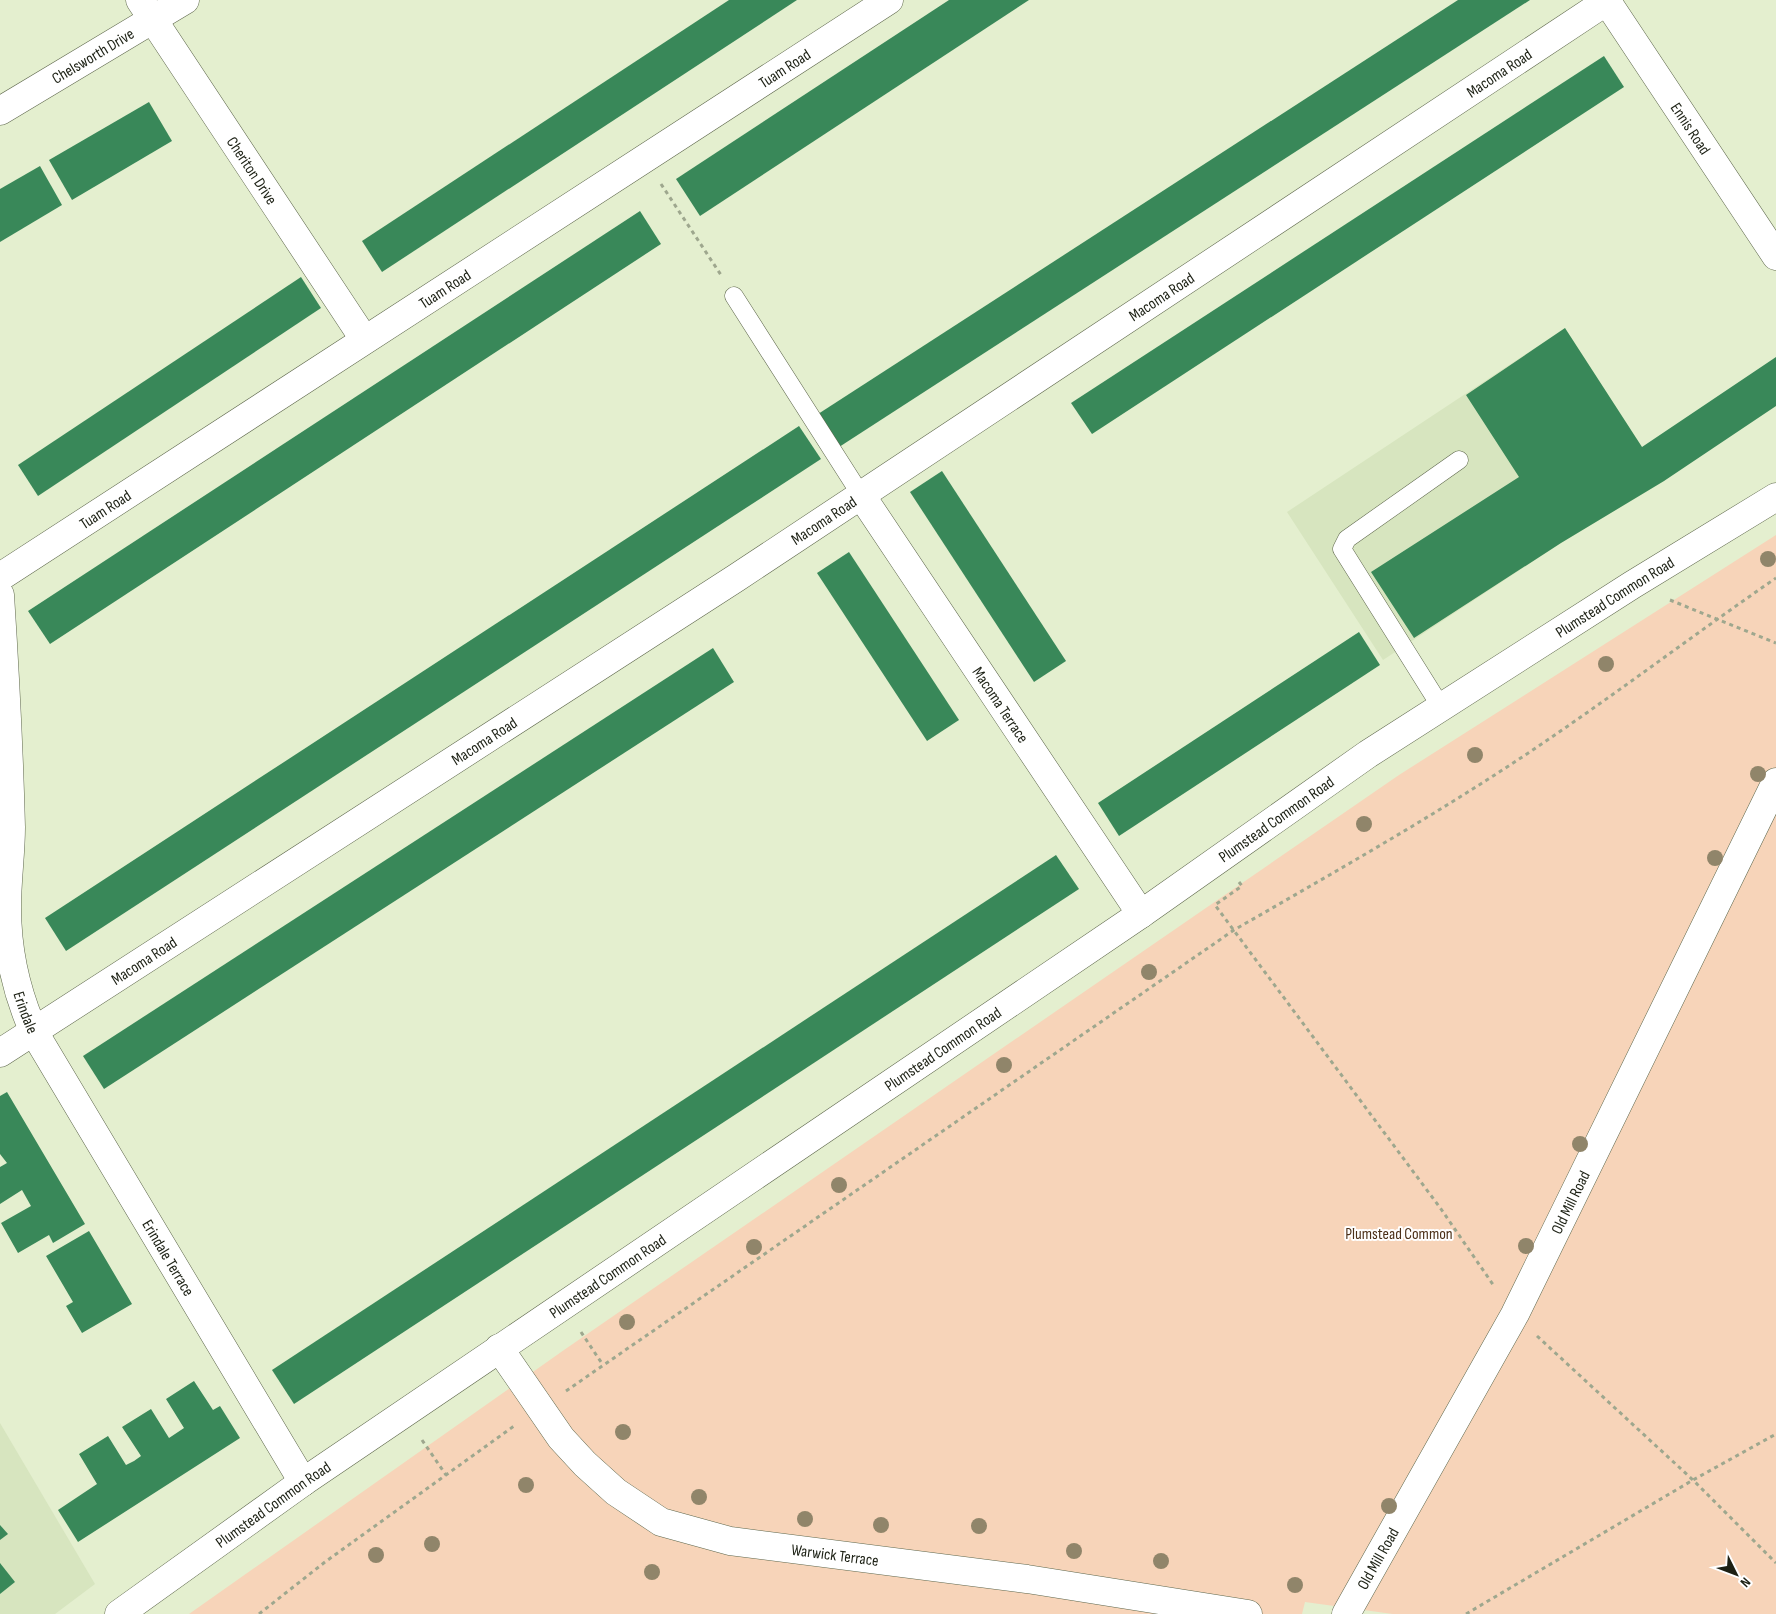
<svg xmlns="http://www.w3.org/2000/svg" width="1776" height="1614" viewBox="0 0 1776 1614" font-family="'Sofia Sans Condensed',sans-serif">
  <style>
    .built { fill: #d7e5bf }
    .green { fill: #f7d4b9 }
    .building { fill: #398859 }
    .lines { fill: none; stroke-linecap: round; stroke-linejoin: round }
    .service-casing { stroke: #5e674c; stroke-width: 19 }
    .minor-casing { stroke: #5e674c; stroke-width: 29 }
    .tertiary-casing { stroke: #5e674c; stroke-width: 29 }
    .path { stroke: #9ea78e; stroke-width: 3; stroke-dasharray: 4 4; stroke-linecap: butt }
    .service { stroke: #fff; stroke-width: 18 }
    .minor { stroke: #fff; stroke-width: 28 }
    .tertiary { stroke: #fff; stroke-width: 28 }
    .tree { fill: #90856a }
    .labels { text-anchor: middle; stroke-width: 4; stroke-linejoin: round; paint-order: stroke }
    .street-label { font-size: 16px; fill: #1c2014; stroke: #fff }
    .park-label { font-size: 16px; fill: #4b2f17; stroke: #fff }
  </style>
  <rect width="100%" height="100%" fill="#e4efcf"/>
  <!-- built -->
  <g class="built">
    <path d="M1565 328 1664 481 1561 543 1383 660 1287 512Z"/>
    <path d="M0 1423 95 1584 55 1614H0Z"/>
  </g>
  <!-- green -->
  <path class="green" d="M1776 535V1614H1393L1305 1602 1302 1614H189L564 1350 1399 775Z"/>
  <!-- building -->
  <g class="building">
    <path d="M729 0H797L382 272 362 241Z"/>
    <path d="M949 0H1029L700 216 676 179Z"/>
    <path d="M1458 0H1530L836 449 815 416Z"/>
    <path d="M1604 56 1624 87 1092 434 1071 403Z"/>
    <path d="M149 102 172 141 72 200 49 160Z"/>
    <path d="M40 166 62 205 0 242V189Z"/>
    <path d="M640 211 661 244 50 644 28 611Z"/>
    <path d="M301 277 321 308 38 496 18 465Z"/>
    <path d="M1565 328 1642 447 1776 357V406L1664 481 1561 543 1414 638 1371 572 1519 477 1466 395Z"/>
    <path d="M799 426 821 459 66 951 45 918Z"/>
    <path d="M942 471 1066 661 1034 682 910 492Z"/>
    <path d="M849 552 959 720 927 741 817 573Z"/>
    <path d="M1359 632 1380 665 1119 836 1098 803Z"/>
    <path d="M713 648 734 682 104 1089 83 1056Z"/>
    <path d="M1056 855 1079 889 294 1404 272 1370Z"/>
    <path d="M7 1092 85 1224 53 1243 49 1235 18 1253 1 1223 31 1206 22 1190 0 1204V1167L7 1163 0 1154V1096Z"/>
    <path d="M89 1231 132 1304 82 1333 66 1306 73 1302 46 1256Z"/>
    <path d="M194 1381 213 1410 220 1406 240 1438 78 1542 58 1510 97 1484 79 1454 108 1436 126 1465 134 1461 141 1456 122 1427 151 1409 169 1438 184 1428 166 1399Z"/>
    <path d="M0 1525 8 1534 0 1540Z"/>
    <path d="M0 1563 15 1582 0 1594Z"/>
  </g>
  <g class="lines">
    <!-- service casing -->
    <g class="service-casing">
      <g id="service">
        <path d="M734 296 861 495"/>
        <path d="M1441 707 1342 549 1347 539 1459 460"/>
      </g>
    </g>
    <!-- minor casing -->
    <g class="minor-casing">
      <g id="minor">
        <path id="s1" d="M140 0 364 339"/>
        <path id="s2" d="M1606 0 1776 256"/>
        <path id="s3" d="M0 111 185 0"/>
        <path id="s4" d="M861 495 1141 914"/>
        <path id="s5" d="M0 577 889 0"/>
        <path id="s6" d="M0 595C5 672 9 749 11 827 11 853 7 880 7 907 7 951 16 992 34 1032L303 1482"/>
        <path id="s7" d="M0 1053 736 578 1607 1"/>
        <path id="s8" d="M1346 1614 1515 1314 1776 782"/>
      </g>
    </g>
    <!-- tertiary casing -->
    <g class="tertiary-casing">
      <g id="tertiary">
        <path id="s9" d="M499 1348 561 1438 585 1464 616 1492 661 1522 730 1541 1027 1579 1248 1614"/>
        <path id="s10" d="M119 1614 303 1482 1141 914 1368 754 1632 585 1776 497"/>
      </g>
    </g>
    <!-- path -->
    <g class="path">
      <path d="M661 184 721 275"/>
      <path d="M1670 600 1776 643"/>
      <path d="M1239 882 1242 886 1215 905 1441 1209 1494 1286"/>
      <path d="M581 1332 603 1365"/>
      <path d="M1537 1336 1693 1480 1776 1563"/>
      <path d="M566 1391 1234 930C1326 877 1418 825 1507 767 1599 707 1686 640 1776 578"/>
      <path d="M422 1440 446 1475"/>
      <path d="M259 1614 325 1562 514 1426"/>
      <path d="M1466 1614 1693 1480 1776 1434"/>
    </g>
    <!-- service -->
    <use href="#service" class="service"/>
    <!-- minor -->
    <use href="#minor" class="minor"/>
    <!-- tertiary -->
    <use href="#tertiary" class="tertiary"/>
  </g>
  <!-- trees -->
  <g class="tree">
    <circle cx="1768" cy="559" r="8"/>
    <circle cx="1606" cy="664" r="8"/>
    <circle cx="1475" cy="755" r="8"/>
    <circle cx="1758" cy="774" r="8"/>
    <circle cx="1364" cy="824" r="8"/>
    <circle cx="1715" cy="858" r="8"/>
    <circle cx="1149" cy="972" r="8"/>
    <circle cx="1004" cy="1065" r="8"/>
    <circle cx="1580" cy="1144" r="8"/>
    <circle cx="839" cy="1185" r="8"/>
    <circle cx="1526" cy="1246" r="8"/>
    <circle cx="754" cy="1247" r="8"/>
    <circle cx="627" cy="1322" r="8"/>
    <circle cx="623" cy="1432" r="8"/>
    <circle cx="526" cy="1485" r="8"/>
    <circle cx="699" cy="1497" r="8"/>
    <circle cx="1389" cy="1506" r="8"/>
    <circle cx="805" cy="1519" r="8"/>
    <circle cx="881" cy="1525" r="8"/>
    <circle cx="979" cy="1526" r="8"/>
    <circle cx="432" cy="1544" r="8"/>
    <circle cx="1074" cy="1551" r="8"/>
    <circle cx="376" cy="1555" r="8"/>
    <circle cx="1161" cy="1561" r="8"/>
    <circle cx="652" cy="1572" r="8"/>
    <circle cx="1295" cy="1585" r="8"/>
  </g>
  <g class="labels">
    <!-- street labels -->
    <g class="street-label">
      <text dy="6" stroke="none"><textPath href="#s3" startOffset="108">Chelsworth Drive</textPath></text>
      <text dy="6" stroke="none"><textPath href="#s5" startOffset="935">Tuam Road</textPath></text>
      <text dy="6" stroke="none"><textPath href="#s7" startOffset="1791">Macoma Road</textPath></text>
      <text dy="6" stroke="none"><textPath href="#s2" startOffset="154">Ennis Road</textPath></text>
      <text dy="6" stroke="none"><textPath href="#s1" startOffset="204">Cheriton Drive</textPath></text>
      <text dy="6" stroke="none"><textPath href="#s5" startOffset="530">Tuam Road</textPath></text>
      <text dy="6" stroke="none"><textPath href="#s7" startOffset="1386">Macoma Road</textPath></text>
      <text dy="6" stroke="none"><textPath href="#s5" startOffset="125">Tuam Road</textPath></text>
      <text dy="6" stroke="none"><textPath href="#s7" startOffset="981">Macoma Road</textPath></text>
      <text dy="6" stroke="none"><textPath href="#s10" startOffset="1809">Plumstead Common Road</textPath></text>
      <text dy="6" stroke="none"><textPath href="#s4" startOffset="252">Macoma Terrace</textPath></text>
      <text dy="6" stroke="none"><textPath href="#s7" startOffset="576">Macoma Road</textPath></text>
      <text dy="6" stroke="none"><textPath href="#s10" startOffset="1404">Plumstead Common Road</textPath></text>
      <text dy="6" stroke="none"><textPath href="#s7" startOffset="171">Macoma Road</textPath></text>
      <text dy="6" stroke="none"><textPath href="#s6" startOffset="420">Erindale</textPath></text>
      <text dy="6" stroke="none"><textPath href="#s10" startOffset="999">Plumstead Common Road</textPath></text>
      <text dy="6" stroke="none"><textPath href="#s8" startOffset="469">Old Mill Road</textPath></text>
      <text dy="6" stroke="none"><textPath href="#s6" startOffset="704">Erindale Terrace</textPath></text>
      <text dy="6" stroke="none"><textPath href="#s10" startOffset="594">Plumstead Common Road</textPath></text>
      <text dy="6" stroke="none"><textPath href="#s10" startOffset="189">Plumstead Common Road</textPath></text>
      <text dy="6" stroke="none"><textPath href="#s9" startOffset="418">Warwick Terrace</textPath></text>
      <text dy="6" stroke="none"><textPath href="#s8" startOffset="64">Old Mill Road</textPath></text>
    </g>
    <!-- park labels -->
    <g class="park-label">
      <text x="1399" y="1239">Plumstead Common</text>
    </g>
  </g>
  <!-- north arrow -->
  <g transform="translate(1736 1574) rotate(132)" stroke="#ffffff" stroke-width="4" paint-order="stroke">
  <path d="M0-4L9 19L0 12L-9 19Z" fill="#1c2014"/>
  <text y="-8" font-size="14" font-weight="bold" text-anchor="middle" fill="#1c2014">N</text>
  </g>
</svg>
